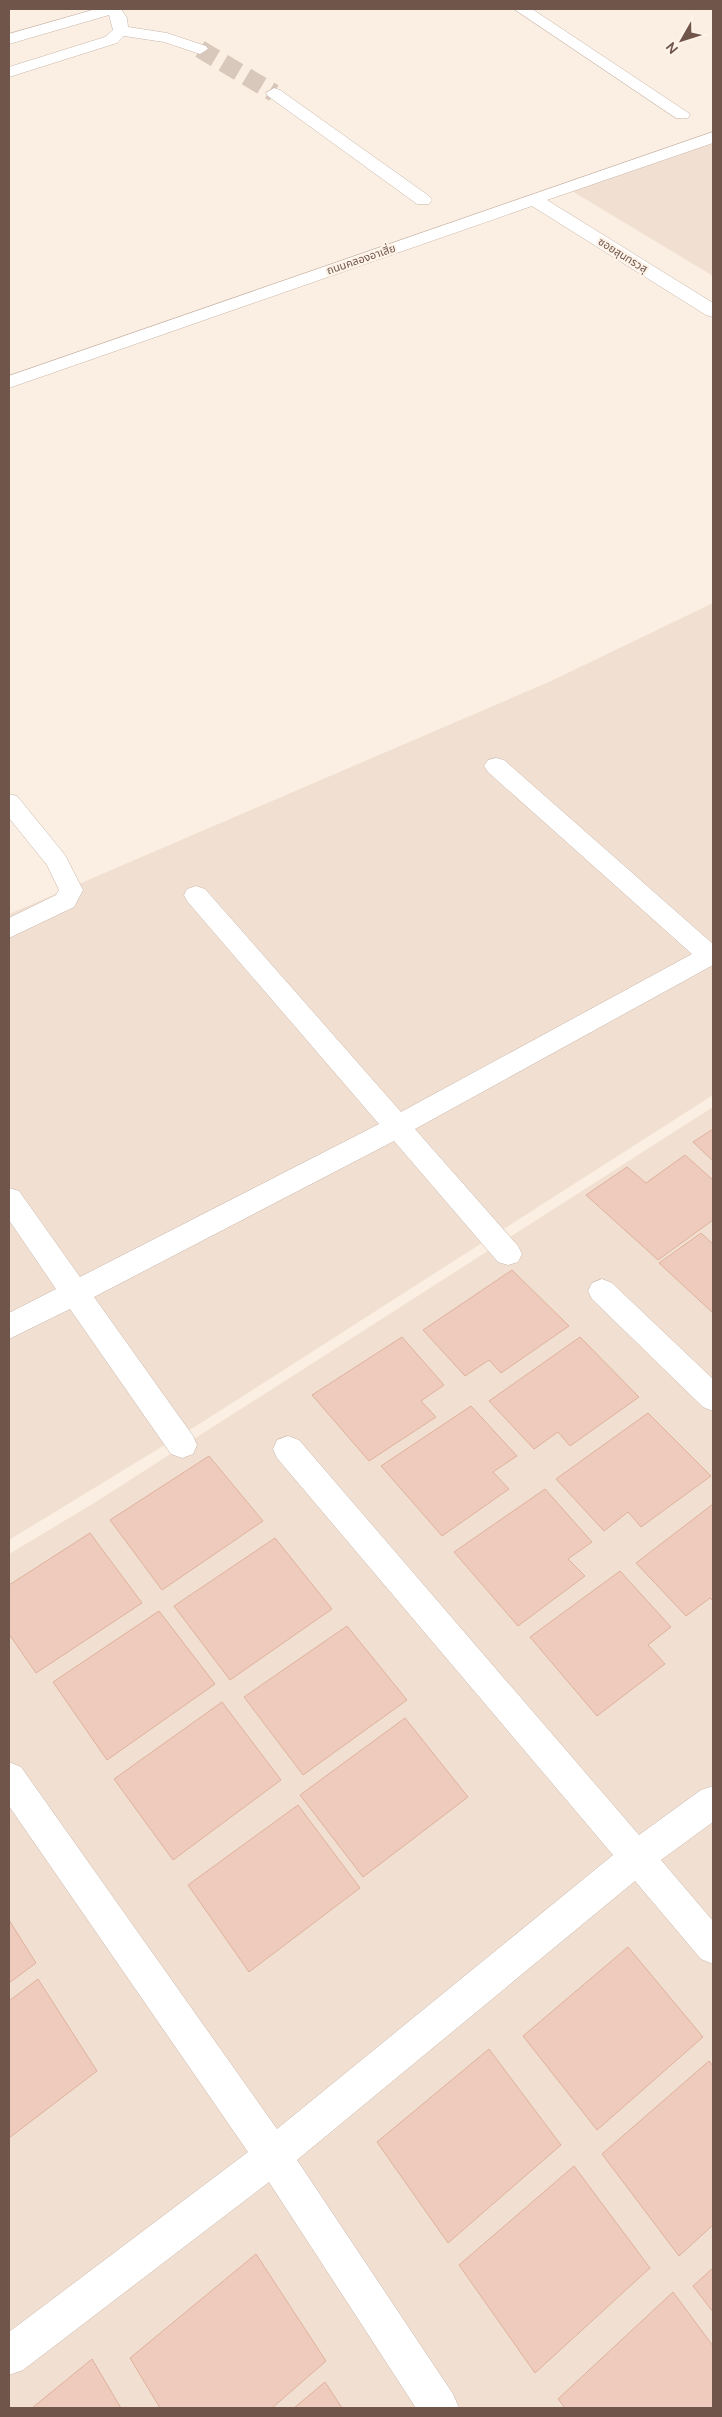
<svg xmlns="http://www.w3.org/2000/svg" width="722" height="2417" viewBox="0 0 722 2417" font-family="Ubuntu,'Noto Sans Thai',sans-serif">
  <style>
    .residential { fill: #f1e0d1 }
    .building { fill: #eecbbc; stroke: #dfb19d }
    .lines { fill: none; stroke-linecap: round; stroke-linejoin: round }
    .minor-tunnel { stroke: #d8c8bc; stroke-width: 18; stroke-dasharray: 18 9; stroke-linecap: butt }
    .minor-casing { stroke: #cab6aa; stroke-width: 1 }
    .minor { fill: #fff; fill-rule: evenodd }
    .labels { text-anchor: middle; stroke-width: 4.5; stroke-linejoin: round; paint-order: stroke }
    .far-street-label { font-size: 11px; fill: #70554b; stroke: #fef3e8 }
  </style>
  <rect width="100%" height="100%" fill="#faefe2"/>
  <!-- residential -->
  <g class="residential">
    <path d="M713 138V276L572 191Z"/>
    <path d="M713 603V1095L204 1421 9 1540V914L551 681Z"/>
    <path d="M713 1107V2408H9V1554L94 1503Z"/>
  </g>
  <!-- building -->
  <g class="building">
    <path d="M713 1129V1161L693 1142Z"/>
    <path d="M685 1155 713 1180V1220L658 1260 586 1195 627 1167 646 1183Z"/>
    <path d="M701 1233 713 1244V1313L659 1263Z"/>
    <path d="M512 1270 569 1326 501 1373 489 1360 465 1376 423 1330Z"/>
    <path d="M402 1337 444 1385 421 1401 436 1417 369 1461 312 1395Z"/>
    <path d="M580 1337 639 1397 570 1446 558 1432 534 1449 489 1401Z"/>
    <path d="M471 1406 517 1456 493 1472 509 1489 442 1536 381 1466Z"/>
    <path d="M648 1413 711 1476 641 1527 628 1512 604 1531 556 1479Z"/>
    <path d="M209 1456 263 1521 162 1590 110 1520Z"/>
    <path d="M545 1489 592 1542 568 1559 585 1576 518 1626 454 1552Z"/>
    <path d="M713 1504V1601L710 1598 686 1616 636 1563Z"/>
    <path d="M90 1533 142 1603 36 1673 9 1634V1585Z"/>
    <path d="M275 1538 332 1609 230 1680 174 1606Z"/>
    <path d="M620 1571 671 1627 648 1645 665 1664 597 1716 530 1637Z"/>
    <path d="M159 1611 215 1684 107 1760 53 1682Z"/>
    <path d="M347 1626 407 1700 303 1775 244 1697Z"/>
    <path d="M222 1702 281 1780 173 1860 114 1779Z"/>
    <path d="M405 1718 468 1797 363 1877 300 1795Z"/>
    <path d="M298 1805 360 1888 249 1972 188 1885Z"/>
    <path d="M9 1920 36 1963 9 1983Z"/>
    <path d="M628 1947 703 2037 597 2130 523 2036Z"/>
    <path d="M38 1979 97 2071 9 2138V2001Z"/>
    <path d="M489 2049 561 2145 448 2243 377 2142Z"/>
    <path d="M709 2061 713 2066V2225L679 2256 602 2154Z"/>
    <path d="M574 2166 650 2268 535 2373 459 2265Z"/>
    <path d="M256 2254 326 2361 272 2408H160L130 2358Z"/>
    <path d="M713 2268V2312L693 2286Z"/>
    <path d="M673 2292 713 2346V2408H565L558 2399Z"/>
    <path d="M92 2359 121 2408H32Z"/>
    <path d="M325 2382 342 2408H294Z"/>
  </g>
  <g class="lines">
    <!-- minor-tunnel -->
    <path class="minor-tunnel" d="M200 49 274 93"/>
    <!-- minor casing -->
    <g class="minor-casing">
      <g id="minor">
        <path d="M96 9H121L127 18 128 27 167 33 206 46 208 49 200 54 164 42 124 36 117 43 9 77V67L105 37 113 30 109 15 9 44V34Z"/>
        <path d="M514 9H532L690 114 688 118H676Z"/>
        <path d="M274 88 280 90 429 196 432 200 429 204H417L268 96 266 93Z"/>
        <path d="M713 132V143L547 200 713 303V317L706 315 532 206 9 388V376Z"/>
        <path d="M496 758 504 760 713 944V965L415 1129 518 1246 522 1254 518 1262 508 1265 498 1262 394 1141 94 1297 193 1436 197 1445 193 1454 182 1458 171 1454 70 1309 9 1339V1313L56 1289 9 1220V1188L19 1191 80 1277 379 1124 187 901 184 895 187 889 196 886 205 889 401 1112 692 954 488 772 484 766 488 760Z"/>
        <path d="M9 794 17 796 65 855 83 890 74 907 9 938V918L56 895 59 890 47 865 9 818Z"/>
        <path d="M602 1279 612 1283 713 1379V1411L703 1407 592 1299 588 1291 592 1283Z"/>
        <path d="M288 1436 299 1440 639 1835 701 1790 713 1786V1822L661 1860 713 1921V1964L701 1959 635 1881 297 2160 453 2394 459 2408H416L269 2182 23 2370 9 2375V2332L248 2152 9 1806V1762L21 1767 277 2129 613 1855 277 1458 273 1449 277 1440Z"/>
      </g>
    </g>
    <!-- minor -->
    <use href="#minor" class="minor"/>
  </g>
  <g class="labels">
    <!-- far-street labels -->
    <g class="far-street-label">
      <text transform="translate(623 255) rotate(32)" y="4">ซอยสุนทรวสุ</text>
      <text transform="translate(361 259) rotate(-19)" y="4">ถนนคลองอาเสี่ย</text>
    </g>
  </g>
  <!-- border -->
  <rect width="722" height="2417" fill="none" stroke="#70554b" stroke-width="20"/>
  <!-- north arrow -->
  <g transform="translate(682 40) rotate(231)" stroke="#fef3e8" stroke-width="4" paint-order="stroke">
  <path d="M0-4L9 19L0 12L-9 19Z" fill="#70554b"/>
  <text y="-8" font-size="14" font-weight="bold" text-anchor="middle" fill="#70554b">N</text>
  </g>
</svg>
